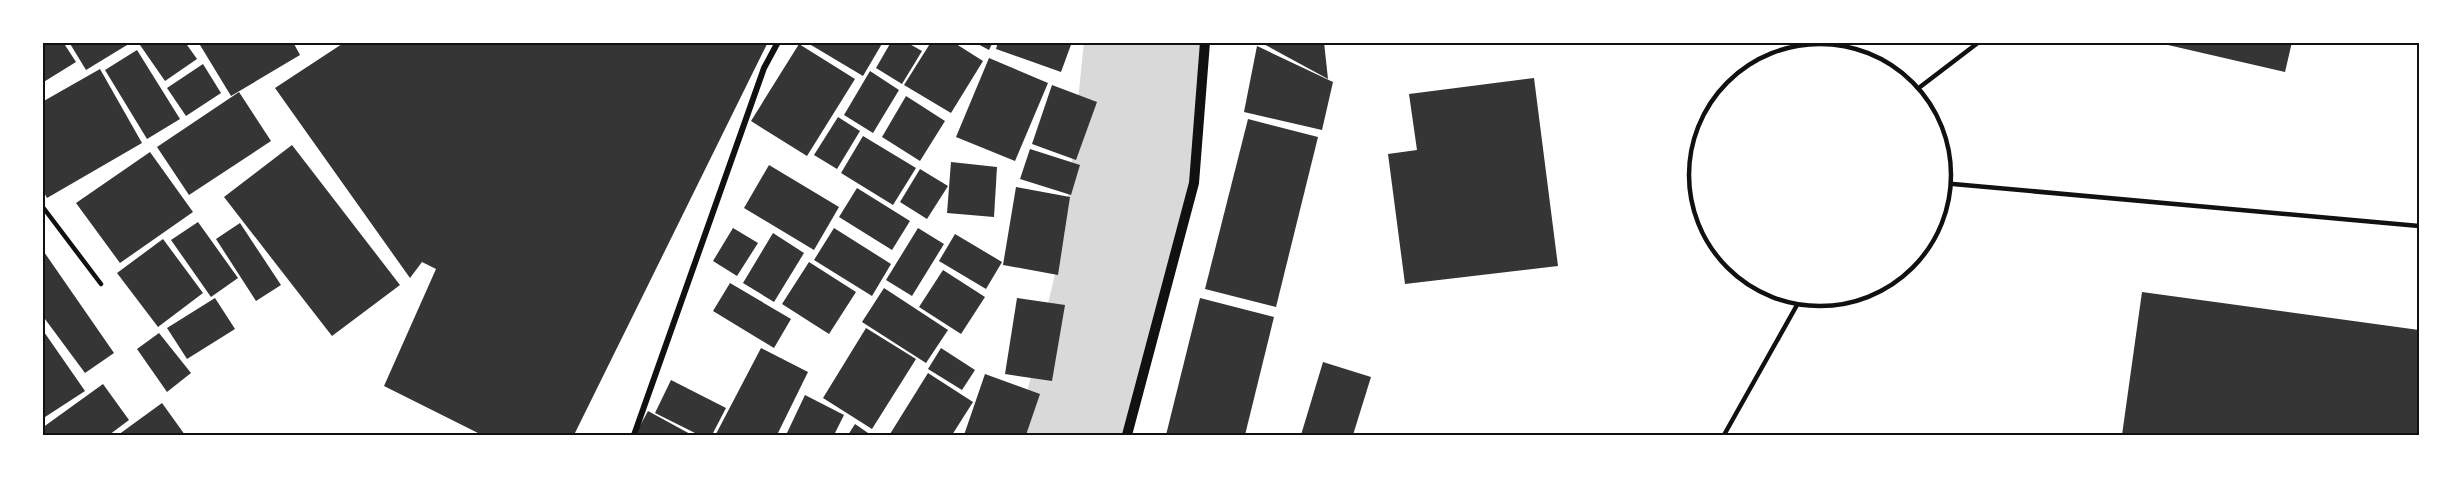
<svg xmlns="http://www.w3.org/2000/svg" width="2461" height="477" viewBox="0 0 2461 477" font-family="'Space Grotesk',sans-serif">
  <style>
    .water { fill: #d9d9d9 }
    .building { fill: #353535 }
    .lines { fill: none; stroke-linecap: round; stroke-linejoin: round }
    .service { stroke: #111; stroke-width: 4.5 }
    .minor { stroke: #111; stroke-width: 6 }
    .tertiary { stroke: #111; stroke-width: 10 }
    .neatline { fill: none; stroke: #111; stroke-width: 2 }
  </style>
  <rect width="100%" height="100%" fill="#fff"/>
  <!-- water -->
  <path class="water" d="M1084 42H1205L1194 183 1127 435H1017L1064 236Z"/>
  <!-- building -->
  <g class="building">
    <path d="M42 42H63L76 62 42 83Z"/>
    <path d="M69 42H132L86 70Z"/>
    <path d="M145 42H185L197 59 165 81 140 45Z"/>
    <path d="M204 42H293L300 55 231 96 200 45Z"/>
    <path d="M341 42H768L574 435H482L384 386 436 269 422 262 410 278 275 88 342 44Z"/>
    <path d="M806 42H883L863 76Z"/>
    <path d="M891 42H906L922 51 902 84 876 68Z"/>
    <path d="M931 42H953L983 61 951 113 904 85Z"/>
    <path d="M974 42H993L989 50Z"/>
    <path d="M998 42H1072L1061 72 996 49Z"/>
    <path d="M1260 42H1324L1328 79Z"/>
    <path d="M2155 42H2292L2285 72Z"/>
    <path d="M799 44 855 79 807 156 751 121Z"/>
    <path d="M1257 46 1333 82 1322 130 1244 112Z"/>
    <path d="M137 50 180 119 147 139 105 70Z"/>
    <path d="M989 58 1048 83 1015 161 956 137Z"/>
    <path d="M203 64 221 93 186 116 167 88Z"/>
    <path d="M100 69 142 143 47 198 42 189V102Z"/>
    <path d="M870 71 899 90 873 133 844 115Z"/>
    <path d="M1534 78 1558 266 1405 284 1388 154 1417 150 1409 94Z"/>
    <path d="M1052 85 1097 102 1076 160 1032 144Z"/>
    <path d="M239 92 271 141 189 195 157 147Z"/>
    <path d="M906 96 945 121 920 161 882 137Z"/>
    <path d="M838 117 860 131 837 169 814 155Z"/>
    <path d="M1248 119 1318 137 1276 307 1205 289Z"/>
    <path d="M863 136 916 168 893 205 841 173Z"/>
    <path d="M292 145 400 285 332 336 224 197Z"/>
    <path d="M1030 149 1080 165 1071 195 1020 179Z"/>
    <path d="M150 152 193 212 120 263 76 203Z"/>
    <path d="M951 162 997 167 994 217 947 213Z"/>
    <path d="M769 165 839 207 814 250 744 208Z"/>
    <path d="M920 169 948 186 927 219 900 202Z"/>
    <path d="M1016 187 1070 197 1058 275 1003 265Z"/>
    <path d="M857 188 910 221 892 250 839 217Z"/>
    <path d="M198 222 238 278 211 297 171 240Z"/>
    <path d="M240 223 281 285 256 301 216 239Z"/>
    <path d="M733 228 758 243 737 276 713 261Z"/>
    <path d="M834 228 891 264 872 296 814 260Z"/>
    <path d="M918 228 944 244 912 296 886 280Z"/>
    <path d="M773 233 804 253 774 302 743 283Z"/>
    <path d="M955 234 1002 262 986 289 939 261Z"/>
    <path d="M163 239 203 293 158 327 117 273Z"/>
    <path d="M42 249 114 353 85 373 42 315Z"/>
    <path d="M809 262 856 292 829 334 782 304Z"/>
    <path d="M943 270 985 297 961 334 919 307Z"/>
    <path d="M730 283 791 319 774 348 713 311Z"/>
    <path d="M884 288 948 330 926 363 862 322Z"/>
    <path d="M2142 292 2419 330V435H2122Z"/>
    <path d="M215 298 235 329 187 359 167 328Z"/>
    <path d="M1017 298 1065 305 1052 381 1005 374Z"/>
    <path d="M1200 298 1274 317 1245 435H1166Z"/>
    <path d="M866 328 916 359 872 429 823 398Z"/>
    <path d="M42 329 85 391 42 419Z"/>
    <path d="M159 333 191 373 167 392 137 349Z"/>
    <path d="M761 348 808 372 777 435H718L716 434Z"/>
    <path d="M941 348 975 370 962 390 928 369Z"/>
    <path d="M1323 362 1371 377 1353 435H1301Z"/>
    <path d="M928 373 973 402 952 435H892L890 434Z"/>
    <path d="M985 374 1040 394 1026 435H964Z"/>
    <path d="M671 380 726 408 712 435H699L655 413Z"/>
    <path d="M103 384 129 420 109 435H42V428Z"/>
    <path d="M805 395 844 415 834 435H786Z"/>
    <path d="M162 403 185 435H118Z"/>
    <path d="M648 411 692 435H635Z"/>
    <path d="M855 424 871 435H848Z"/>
  </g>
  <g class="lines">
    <!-- service -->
    <g class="service">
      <circle cx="1820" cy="175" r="131"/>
      <path d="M1920 87 1979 42"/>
      <path d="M1953 184 2419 226"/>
      <path d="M42 206 101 284"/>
      <path d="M1724 435 1797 305"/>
    </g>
    <!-- minor -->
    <path class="minor" d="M634 435 764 68 778 42"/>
    <!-- tertiary -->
    <path class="tertiary" d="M1127 435 1194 183 1205 42"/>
  </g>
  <!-- border -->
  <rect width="2461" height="477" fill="none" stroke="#ffffff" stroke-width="87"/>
  <rect x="44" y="44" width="2374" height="390" class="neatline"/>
</svg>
